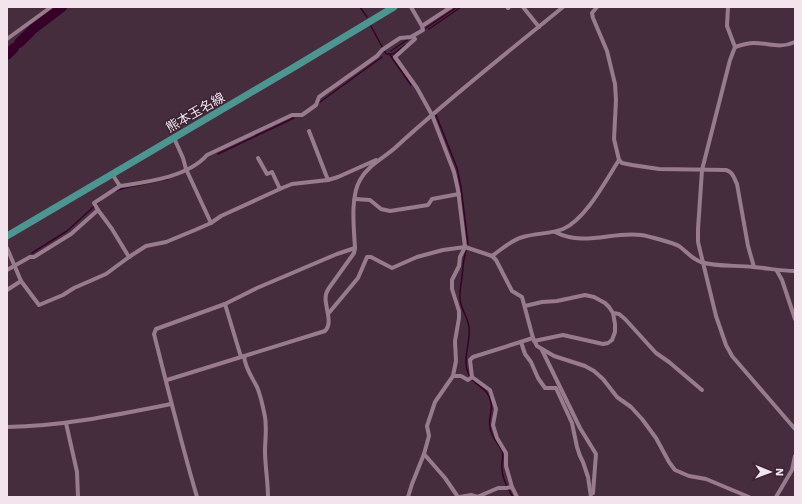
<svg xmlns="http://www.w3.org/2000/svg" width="802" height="504" viewBox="0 0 802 504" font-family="'Work Sans','Noto Sans JP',sans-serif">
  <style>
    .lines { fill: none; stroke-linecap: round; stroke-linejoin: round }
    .stream { stroke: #360029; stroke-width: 1.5 }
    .river { stroke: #360029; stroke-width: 10 }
    .minor { stroke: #987b8d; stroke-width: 4 }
    .primary { stroke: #4c9591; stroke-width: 7 }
    .labels { text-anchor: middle; stroke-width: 3; stroke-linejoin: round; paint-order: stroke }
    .street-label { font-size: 13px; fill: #f3e3ed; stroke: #3b2333 }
  </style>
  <rect width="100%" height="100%" fill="#462d3d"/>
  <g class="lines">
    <!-- stream -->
    <g class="stream">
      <path d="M360 7 367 17"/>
      <path d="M371 26 386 54H393L405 45"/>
      <path d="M426 28 457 7"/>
      <path d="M429 29 461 7"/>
      <path d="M391 51 407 40"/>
      <path d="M390 55 411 85"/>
      <path d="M320 102 382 57"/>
      <path d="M436 115 457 168 461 187 468 244"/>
      <path d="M218 154 294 118"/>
      <path d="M115 191 124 188 168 179"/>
      <path d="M466 251C463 260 463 268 462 277 461 287 458 295 461 304 463 312 468 319 469 327 471 342 462 359 468 373 474 388 488 385 491 403 493 411 488 418 490 427 491 438 498 442 502 451 504 456 501 463 502 469 502 478 508 489 513 497"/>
      <path d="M32 253 67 231 100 201"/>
    </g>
    <!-- river -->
    <g class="river">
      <path d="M19 43 33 29 62 7"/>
      <path d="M7 55 14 48"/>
    </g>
    <!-- minor -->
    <g class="minor">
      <path d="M411 7 422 26"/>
      <path d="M523 7 539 27"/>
      <path d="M597 7 592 13 593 18 607 51 615 84 616 100 614 139 619 160 622 163 632 165 659 169 726 170C733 172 734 178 737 184L748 246 754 267"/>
      <path d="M728 7 727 26 735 47 730 60 702 170 698 229V242L716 316 726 345 732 356 795 429"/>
      <path d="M508 8 509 7"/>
      <path d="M7 39 51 7"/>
      <path d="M735 47C741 45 747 43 754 43 769 43 780 49 795 42"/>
      <path d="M309 131 328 180"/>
      <path d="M174 138 183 158 186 169 211 223"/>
      <path d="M258 158 267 174 272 172 280 189"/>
      <path d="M112 174 120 186"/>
      <path d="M355 199 370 200 381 209 390 211 428 205 432 199 459 194"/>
      <path d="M98 210 112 229 129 257"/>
      <path d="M555 232C585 247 612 231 641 235 648 236 674 243 679 246 687 252 692 259 701 262 717 267 736 265 753 267 768 268 779 271 795 271"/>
      <path d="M7 248 21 281 39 305 63 295 74 288 106 274 129 257 146 246 166 242 195 230 211 223 221 216 282 188 292 184 328 180 338 177 376 160"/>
      <path d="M492 256C502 249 511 240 523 237 536 233 551 234 563 229 586 219 606 180 619 160"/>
      <path d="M7 270 30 257H34L71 234 98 210 94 203 120 186C147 182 188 177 207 155L292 115H302L316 105 319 97 377 56 382 50 400 38 411 37 423 30 422 26 451 7"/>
      <path d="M777 271 782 280 795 319"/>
      <path d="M7 290 21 281"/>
      <path d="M225 304 241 357"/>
      <path d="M525 306 542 302 557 301 585 295 594 297 605 303 609 307 613 313 615 324V332L612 340 608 343 603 344 563 335 534 341"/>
      <path d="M613 313 619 314 625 319 656 353 669 362 702 390"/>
      <path d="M328 314 358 278 367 257H371L392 268 417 257 443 250 465 247 492 256 496 260 512 291 522 297 533 338 537 346 554 356 585 366 594 371 603 379 617 397 631 407 642 419 656 438 669 462 675 470 689 476 706 479 749 497"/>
      <path d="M521 342 525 354 531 362 538 378 545 388H556L572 423 577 447 580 456 583 462 588 477 591 497"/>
      <path d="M542 350 580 428 596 454 593 493"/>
      <path d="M244 356C245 368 252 377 257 387 261 396 263 407 265 417 267 429 265 439 265 451 265 466 268 481 268 497"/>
      <path d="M453 376H461L468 380 472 377"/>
      <path d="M472 377 490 390 496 409 493 425 497 438 506 453V466L512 487 517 497"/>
      <path d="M472 377 470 360 473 357 533 338"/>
      <path d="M167 380 325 331C332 324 327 312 326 303 325 298 326 292 329 288L354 253 355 248C354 229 350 197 360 180 368 165 384 158 396 147 449 98 507 53 563 7"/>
      <path d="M66 423 77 472 78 497"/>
      <path d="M7 427C63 426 116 415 171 404"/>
      <path d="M424 454 445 478 458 497"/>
      <path d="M197 497C181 443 168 389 154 334L156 329 225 304 257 288 337 254 355 248"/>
      <path d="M408 497 412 484 424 454 429 436 427 426 435 402 453 376 456 361 455 341 459 318V311L452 289V280L459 266 460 257 465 247 458 190 454 172 432 115 417 88 395 57 415 39 413 36"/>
      <path d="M460 497 471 495 478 497"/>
      <path d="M477 497 498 488H506L512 487"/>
      <path d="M776 497 792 470 795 456"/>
    </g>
    <!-- primary -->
    <path class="primary" d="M7 236 296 66 394 7"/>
  </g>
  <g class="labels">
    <!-- street labels -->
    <g class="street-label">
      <text transform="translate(195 112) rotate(-30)" y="5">熊本玉名線</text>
    </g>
  </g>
  <!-- border -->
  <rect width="802" height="504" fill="none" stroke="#f3e3ed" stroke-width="16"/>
  <!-- north arrow -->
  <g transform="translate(770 472) rotate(91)" stroke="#3b2333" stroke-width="3" paint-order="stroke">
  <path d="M0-3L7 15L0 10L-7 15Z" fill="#f3e3ed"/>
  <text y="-6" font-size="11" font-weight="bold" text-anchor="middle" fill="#f3e3ed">N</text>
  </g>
</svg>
